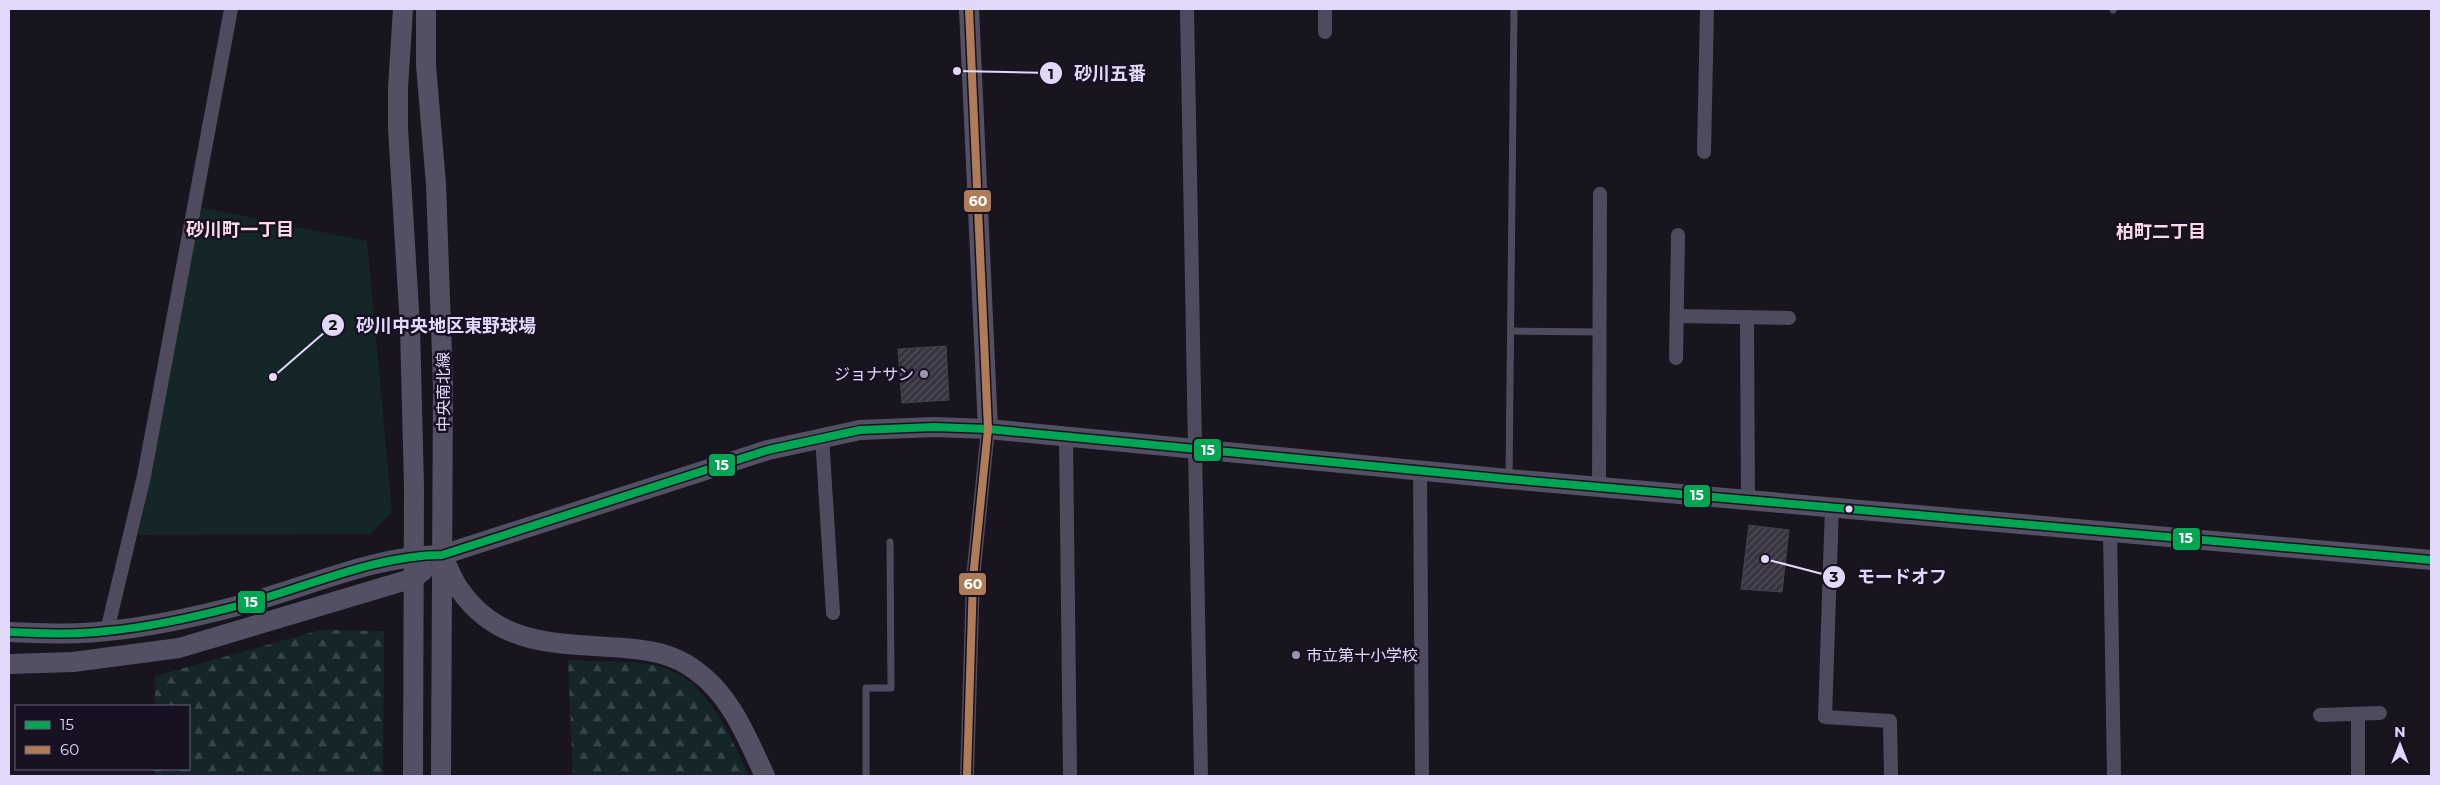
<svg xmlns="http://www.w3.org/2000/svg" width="2440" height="785" viewBox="0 0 2440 785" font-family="Montserrat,'Noto Sans JP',sans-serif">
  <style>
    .forest { fill: url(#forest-firs) }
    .pitch { fill: #152629 }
    .building { fill: url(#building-hatch); stroke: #464151 }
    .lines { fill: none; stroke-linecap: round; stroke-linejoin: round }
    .lane { stroke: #4f4b5e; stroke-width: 7 }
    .street { stroke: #4f4b5e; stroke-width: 14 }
    .secondary { stroke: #545064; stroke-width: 20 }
    .bus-1-casing { stroke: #171122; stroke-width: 11 }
    .bus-2-casing { stroke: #171122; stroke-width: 11 }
    .bus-1 { stroke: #00a651; stroke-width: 8 }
    .bus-2 { stroke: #b07c57; stroke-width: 8 }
    .poi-dot { fill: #9b94ad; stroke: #171122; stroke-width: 2 }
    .bus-dot { fill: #e2d8fa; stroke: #171122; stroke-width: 2 }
    .labels { text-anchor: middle; stroke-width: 5; stroke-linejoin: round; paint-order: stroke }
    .poi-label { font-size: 16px; fill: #e2d8fa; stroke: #171122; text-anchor: end }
    .street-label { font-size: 16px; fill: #e2d8fa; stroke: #171122 }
    .neighbourhood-label { font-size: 18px; font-weight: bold; fill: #fadae9; stroke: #171122 }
    .leader { fill: none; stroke: #e2d8fa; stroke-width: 2 }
    .callout-dot { fill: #e2d8fa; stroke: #171122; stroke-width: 2 }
    .mark-label { font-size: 15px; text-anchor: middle; font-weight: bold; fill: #111 }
    .callout-label { font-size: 18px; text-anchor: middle; font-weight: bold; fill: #e2d8fa; stroke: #171122; stroke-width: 5; stroke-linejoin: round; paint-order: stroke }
    .line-badge { stroke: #171122; stroke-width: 2 }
    .badge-label { font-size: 14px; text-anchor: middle; font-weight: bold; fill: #fff }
  </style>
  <defs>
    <pattern id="forest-firs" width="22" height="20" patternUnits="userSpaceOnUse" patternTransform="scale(1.25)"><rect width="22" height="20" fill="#152629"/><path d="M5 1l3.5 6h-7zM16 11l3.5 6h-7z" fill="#374549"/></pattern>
    <pattern id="building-hatch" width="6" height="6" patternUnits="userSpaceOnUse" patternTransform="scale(1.25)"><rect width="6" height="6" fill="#383340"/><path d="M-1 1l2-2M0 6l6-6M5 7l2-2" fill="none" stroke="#54505c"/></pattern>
  </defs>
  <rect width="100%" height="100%" fill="#18151e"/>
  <!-- forest -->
  <g class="forest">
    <path d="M321 630 384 631 383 776H155V769H189V706H155V676Z"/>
    <path d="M568 660C596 662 626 660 653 665 707 676 728 732 749 776H573Z"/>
  </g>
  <!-- pitch -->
  <path class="pitch" d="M199 207 367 241 392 512 370 534 138 535Z"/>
  <!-- building -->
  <g class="building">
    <path d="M946 346 949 400 902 403 898 349Z"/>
    <path d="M1749 525 1789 530 1782 592 1741 589Z"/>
  </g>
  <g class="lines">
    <!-- lane -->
    <g class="lane">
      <path d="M2113 10 2114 9"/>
      <path d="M1512 331 1600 332"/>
      <path d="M1509 478 1514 9"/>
      <path d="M866 776V688H891L890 542"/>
    </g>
    <!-- street -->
    <g class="street">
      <path d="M1187 9 1201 776"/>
      <path d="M1325 9V32"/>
      <path d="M1704 152 1707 9"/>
      <path d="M1677 316 1789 318"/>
      <path d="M1747 319 1748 499"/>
      <path d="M1676 358 1678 235"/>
      <path d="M822 436 833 613"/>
      <path d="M1066 437 1070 776"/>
      <path d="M1420 471 1422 776"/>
      <path d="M1599 487 1600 194"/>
      <path d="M1832 506 1825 717 1890 721 1891 776"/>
      <path d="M2110 531 2114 776"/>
      <path d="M107 631 144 476 231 9"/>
      <path d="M2358 714V776"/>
      <path d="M2320 715 2380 713"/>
      <path d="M967 776 973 578 988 429"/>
    </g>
    <!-- secondary -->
    <g class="secondary">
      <path d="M403 9 398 88V128L410 327 414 487 413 776"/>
      <path d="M426 9V65L436 184 443 384 441 776"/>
      <path d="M969 9 988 429"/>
      <path d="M444 559C449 569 453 581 460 590 500 648 561 643 624 648 650 650 674 654 695 670 731 695 747 738 765 776"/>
      <path d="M9 632C41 633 75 635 107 631 150 627 195 617 237 606 303 589 374 555 442 555L768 450 860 430 934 427 988 429 1508 479 2431 560"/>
      <path d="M9 664 73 662 179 648 414 578 423 571"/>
    </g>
    <!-- bus-1 casing -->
    <g class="bus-1-casing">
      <path id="bus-1" d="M9 632C41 633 75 635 107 631 150 627 195 617 237 606 303 589 374 555 442 555L768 450 860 430 934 427 988 429 1508 479 2431 560"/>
    </g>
    <!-- bus-2 casing -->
    <g class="bus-2-casing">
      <path id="bus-2" d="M967 776 973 578 988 429 969 9"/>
    </g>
    <!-- bus-1 -->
    <use href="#bus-1" class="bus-1"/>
    <!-- bus-2 -->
    <use href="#bus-2" class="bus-2"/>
  </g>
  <!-- markers -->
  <g class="poi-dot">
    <circle cx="924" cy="374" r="5"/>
    <circle cx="1296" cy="655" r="5"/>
  </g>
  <circle class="bus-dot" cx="1849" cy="509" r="4.5"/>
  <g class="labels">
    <!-- poi labels -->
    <g class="poi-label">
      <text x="914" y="380">ジョナサン</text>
      <text x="1306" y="661" text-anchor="start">市立第十小学校</text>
    </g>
    <!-- street labels -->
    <g class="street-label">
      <text transform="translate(443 392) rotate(-90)" y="6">中央南北線</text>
    </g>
    <!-- neighbourhood labels -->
    <g class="neighbourhood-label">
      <text x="240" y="236">砂川町一丁目</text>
      <text x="2161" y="238">柏町二丁目</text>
    </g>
  </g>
  <!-- callouts -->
  <path class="leader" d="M957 71L1051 73M273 377L333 325M1765 559L1834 577"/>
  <g class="callout-dot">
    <circle cx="957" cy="71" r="5"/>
    <circle cx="273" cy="377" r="5"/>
    <circle cx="1765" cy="559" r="5"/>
    <circle cx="1051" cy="73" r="12"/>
    <circle cx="333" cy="325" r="12"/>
    <circle cx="1834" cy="577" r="12"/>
  </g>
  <g class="mark-label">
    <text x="1051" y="79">1</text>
    <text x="333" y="330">2</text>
    <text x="1834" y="582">3</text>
  </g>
  <g class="callout-label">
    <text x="1110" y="80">砂川五番</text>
    <text x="446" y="332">砂川中央地区東野球場</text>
    <text x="1902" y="583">モードオフ</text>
  </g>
  <g class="line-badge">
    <rect x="963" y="189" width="29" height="24" rx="5" fill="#b07c57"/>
    <rect x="1193" y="438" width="29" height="24" rx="5" fill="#00a651"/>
    <rect x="708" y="453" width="28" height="24" rx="5" fill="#00a651"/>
    <rect x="1683" y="484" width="28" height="24" rx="5" fill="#00a651"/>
    <rect x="2172" y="527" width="29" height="24" rx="5" fill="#00a651"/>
    <rect x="958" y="572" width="29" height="24" rx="5" fill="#b07c57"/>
    <rect x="237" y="590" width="29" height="24" rx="5" fill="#00a651"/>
  </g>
  <g class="badge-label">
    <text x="978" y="206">60</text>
    <text x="1208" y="455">15</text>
    <text x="722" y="470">15</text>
    <text x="1697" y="500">15</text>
    <text x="2186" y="543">15</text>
    <text x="973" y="589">60</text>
    <text x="251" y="607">15</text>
  </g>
  <!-- border -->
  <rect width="2440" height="785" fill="none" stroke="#e2d8fa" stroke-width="20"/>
  <!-- legend -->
  <rect x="15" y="705" width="175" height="65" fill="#171122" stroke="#686178"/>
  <rect x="25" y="721" width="25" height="8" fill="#00a651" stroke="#686178"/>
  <text x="60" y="730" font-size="15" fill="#e2d8fa">15</text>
  <rect x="25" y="746" width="25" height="8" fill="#b07c57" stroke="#686178"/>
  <text x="60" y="755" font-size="15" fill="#e2d8fa">60</text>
  <!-- north arrow -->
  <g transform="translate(2400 745)" stroke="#171122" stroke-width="4" paint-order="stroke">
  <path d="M0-4L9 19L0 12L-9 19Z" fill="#e2d8fa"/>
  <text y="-8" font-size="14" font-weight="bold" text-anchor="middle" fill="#e2d8fa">N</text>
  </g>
</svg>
